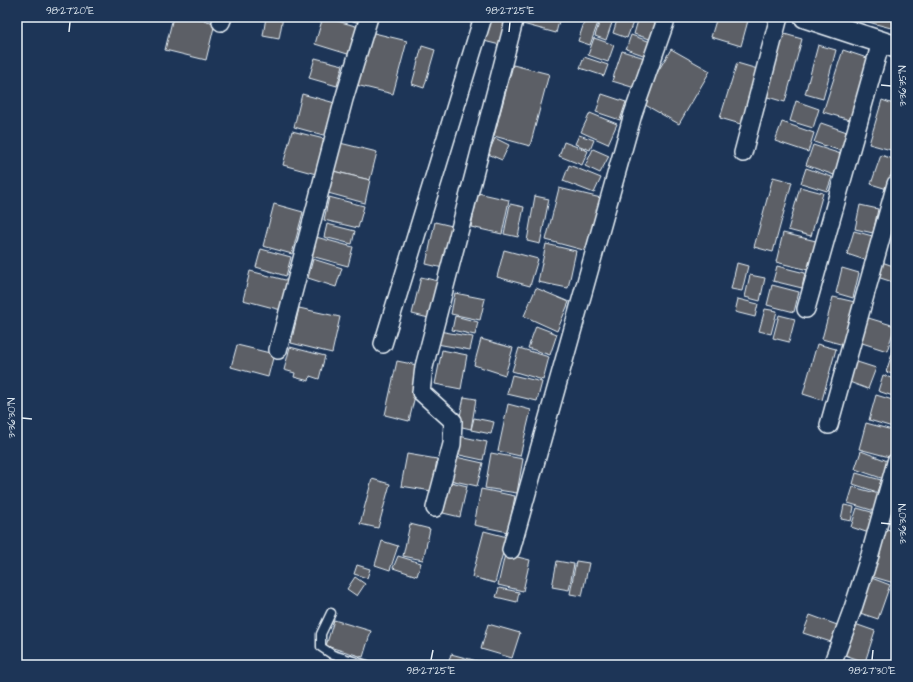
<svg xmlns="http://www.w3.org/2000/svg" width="913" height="682" viewBox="0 0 913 682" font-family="'Architects Daughter',sans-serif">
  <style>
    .building { fill: #5b5f66; stroke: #e8f1f8 }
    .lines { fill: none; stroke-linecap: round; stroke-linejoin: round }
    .service-casing { stroke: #e8f1f8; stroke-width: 11 }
    .minor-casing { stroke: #e8f1f8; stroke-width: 20 }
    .tertiary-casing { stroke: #e8f1f8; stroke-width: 24 }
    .service { stroke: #1d3557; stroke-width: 8 }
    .minor { stroke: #1d3557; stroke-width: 17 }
    .tertiary { stroke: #1d3557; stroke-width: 21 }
    .ticks { fill: none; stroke: #e8f1f8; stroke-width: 1.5 }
    .neatline { fill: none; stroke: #e8f1f8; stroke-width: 1.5 }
    .ticks-label { font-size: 10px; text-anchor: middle; fill: #e8f1f8 }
  </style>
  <rect width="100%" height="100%" fill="#1d3557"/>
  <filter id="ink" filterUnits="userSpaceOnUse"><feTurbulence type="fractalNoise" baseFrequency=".025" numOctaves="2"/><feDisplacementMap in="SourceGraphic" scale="8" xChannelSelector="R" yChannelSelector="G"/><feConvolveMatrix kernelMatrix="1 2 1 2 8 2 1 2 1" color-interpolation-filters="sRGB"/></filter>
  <g filter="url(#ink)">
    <!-- building -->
    <g class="building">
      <path d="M173 17H191L215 23 206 60 165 50Z"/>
      <path d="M266 17H283L279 39 263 36Z"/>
      <path d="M323 17 359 27 351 55 315 44Z"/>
      <path d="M339 17H362L360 23Z"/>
      <path d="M437 17H455L453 22Z"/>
      <path d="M490 17H512L504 46 484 41Z"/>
      <path d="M521 17H560L556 33 519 23Z"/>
      <path d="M586 17H600L590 45 578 41Z"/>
      <path d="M601 17 613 20 606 40 595 36Z"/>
      <path d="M618 17H635L627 38 613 33Z"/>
      <path d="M639 17H663L656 41 634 34Z"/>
      <path d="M717 17H749L741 46 711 37Z"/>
      <path d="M853 17H894L891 28 853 18Z"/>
      <path d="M370 32 407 41 393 94 356 85Z"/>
      <path d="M781 33 802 39 785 102 764 96Z"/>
      <path d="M631 35 651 42 646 56 626 49Z"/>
      <path d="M594 38 614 45 608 62 588 55Z"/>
      <path d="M818 45 836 50 823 99 805 94Z"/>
      <path d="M422 46 435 50 424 88 412 84Z"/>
      <path d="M671 49 710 71 679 124 640 102Z"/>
      <path d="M843 50 870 59 850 120 823 112Z"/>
      <path d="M622 51 645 58 635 88 612 81Z"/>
      <path d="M584 57 608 65 604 76 580 68Z"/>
      <path d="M315 58 343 65 337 86 309 78Z"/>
      <path d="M737 63 761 70 744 125 720 118Z"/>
      <path d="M513 65 549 74 530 146 494 136Z"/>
      <path d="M302 94 335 103 327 136 294 127Z"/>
      <path d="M602 94 626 102 620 120 596 112Z"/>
      <path d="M882 100 896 105V132L891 150 869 144Z"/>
      <path d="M796 101 819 109 813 128 790 121Z"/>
      <path d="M590 113 617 124 608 144 581 132Z"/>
      <path d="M782 122 814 133 808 152 775 141Z"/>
      <path d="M821 123 847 132 841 151 814 142Z"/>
      <path d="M292 131 324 139 316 174 283 165Z"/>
      <path d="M579 135 594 140 590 150 575 144Z"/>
      <path d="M495 138 509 145 502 160 488 154Z"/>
      <path d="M564 142 588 151 582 165 559 156Z"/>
      <path d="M340 143 377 152 370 180 333 171Z"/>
      <path d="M813 145 841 154 834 175 806 165Z"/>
      <path d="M593 149 609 156 600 173 585 166Z"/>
      <path d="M881 155 896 160 887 189 871 184Z"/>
      <path d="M569 165 601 178 594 193 563 181Z"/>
      <path d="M806 168 832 177 827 191 801 183Z"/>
      <path d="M333 171 370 180 365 203 328 193Z"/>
      <path d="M773 177 792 182 773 252 754 247Z"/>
      <path d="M800 187 823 193 811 236 788 230Z"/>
      <path d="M559 188 601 198 587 251 546 240Z"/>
      <path d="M478 193 509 200 502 234 471 227Z"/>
      <path d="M535 196 549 199 540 244 527 241Z"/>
      <path d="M329 197 364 206 358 228 324 220Z"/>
      <path d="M274 204 303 212 292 254 263 246Z"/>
      <path d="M510 204 524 207 518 237 504 234Z"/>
      <path d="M860 205 878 209 873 233 855 229Z"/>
      <path d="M435 222 452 226 443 268 426 264Z"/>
      <path d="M327 224 355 231 352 244 324 237Z"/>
      <path d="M854 231 876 237 868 261 847 254Z"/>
      <path d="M783 233 816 241 808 270 776 262Z"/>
      <path d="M316 237 353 247 348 266 311 256Z"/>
      <path d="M546 244 576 251 568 288 538 282Z"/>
      <path d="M261 249 291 257 286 276 256 267Z"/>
      <path d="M504 250 538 259 530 286 497 277Z"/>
      <path d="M313 259 342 268 336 287 308 278Z"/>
      <path d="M879 261 896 267V283L874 276Z"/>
      <path d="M737 263 748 266 742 291 731 289Z"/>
      <path d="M777 266 805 273 802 288 773 281Z"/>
      <path d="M842 268 859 273 853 298 836 293Z"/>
      <path d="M250 271 293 282 285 311 243 300Z"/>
      <path d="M750 275 765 278 760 301 745 297Z"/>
      <path d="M421 277 442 282 433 319 412 314Z"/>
      <path d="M772 285 799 292 794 312 767 305Z"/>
      <path d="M536 288 569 302 557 331 524 316Z"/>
      <path d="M455 293 485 299 480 320 451 314Z"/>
      <path d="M833 297 855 302 844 345 822 339Z"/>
      <path d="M738 299 758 304 755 317 735 312Z"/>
      <path d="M299 308 340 317 332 353 291 343Z"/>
      <path d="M765 309 777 311 771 334 759 331Z"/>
      <path d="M779 315 795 319 789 342 773 338Z"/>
      <path d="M455 316 478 322 475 335 452 330Z"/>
      <path d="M865 317 895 326 887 351 856 341Z"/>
      <path d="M536 326 557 334 550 355 528 348Z"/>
      <path d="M439 331 473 337 470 350 437 344Z"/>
      <path d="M481 339 513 348 505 375 474 365Z"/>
      <path d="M896 342V375L886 372Z"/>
      <path d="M817 344 836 349 822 400 803 394Z"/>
      <path d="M237 345 274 354 268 377 231 367Z"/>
      <path d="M290 347 325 356 319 379 310 376 309 381 294 377 295 373 284 370Z"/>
      <path d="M519 348 549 357 543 380 512 371Z"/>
      <path d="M442 350 467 355 461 389 435 384Z"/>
      <path d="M851 360 876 368 868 389 844 380Z"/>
      <path d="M397 361 422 366 409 421 385 415Z"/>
      <path d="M512 375 542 382 537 401 507 394Z"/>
      <path d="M883 375 896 380V397L878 391Z"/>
      <path d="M876 395 896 401V428L869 420Z"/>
      <path d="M464 397 476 399 471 429 458 426Z"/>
      <path d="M508 404 531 410 520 456 498 451Z"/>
      <path d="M474 418 494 422 491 434 471 430Z"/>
      <path d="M866 423 896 431V447L893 458 859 449Z"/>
      <path d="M459 436 487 442 483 460 455 454Z"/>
      <path d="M861 451 890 462 884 479 855 469Z"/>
      <path d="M491 453 523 459 517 493 485 488Z"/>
      <path d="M407 454 437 459 432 491 401 486Z"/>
      <path d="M456 457 483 463 477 486 450 480Z"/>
      <path d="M856 473 881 480 877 492 853 484Z"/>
      <path d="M372 479 390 484 378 528 360 524Z"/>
      <path d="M451 482 467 486 460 517 443 513Z"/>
      <path d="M853 487 883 495 878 512 848 503Z"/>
      <path d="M481 489 515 496 508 532 474 525Z"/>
      <path d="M844 505 854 507 851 521 841 519Z"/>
      <path d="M857 508 875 513 869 533 851 527Z"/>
      <path d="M410 524 430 529 423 560 403 556Z"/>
      <path d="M884 528 896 532V576L894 583 870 576Z"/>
      <path d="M484 531 507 537 495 583 472 577Z"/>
      <path d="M382 541 398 546 390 570 375 565Z"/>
      <path d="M505 554 530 560 523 591 498 585Z"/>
      <path d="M398 556 421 563 417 576 393 568Z"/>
      <path d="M557 561 574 564 569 590 552 587Z"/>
      <path d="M576 561 589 563 582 596 570 594Z"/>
      <path d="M357 565 370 569 367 578 354 574Z"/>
      <path d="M355 577 365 584 357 596 347 589Z"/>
      <path d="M869 577 890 585 878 619 857 612Z"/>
      <path d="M499 588 519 592 517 602 496 597Z"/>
      <path d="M810 615 840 626 834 643 803 633Z"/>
      <path d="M334 620 371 631 363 657 326 646Z"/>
      <path d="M488 624 520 633 512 658 481 649Z"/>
      <path d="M855 624 875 631 865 662 845 655Z"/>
      <path d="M451 654 477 661 476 665H448Z"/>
    </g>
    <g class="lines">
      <!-- service casing -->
      <g class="service-casing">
        <path id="service" d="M331 613 321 634V647L333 655 367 665"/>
      </g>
      <!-- minor casing -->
      <g class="minor-casing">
        <g id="minor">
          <path d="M221 22 223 17"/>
          <path d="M743 153 779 17"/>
          <path d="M806 309 881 42"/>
          <path d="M383 344 483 17"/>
          <path d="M278 350 344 99 369 17"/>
          <path d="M829 425 896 184"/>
          <path d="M435 508 452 444 453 421 421 392 424 367 515 17"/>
          <path d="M511 550 633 114 667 17"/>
          <path d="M832 665 853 608 870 555 896 462"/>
        </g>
      </g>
      <!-- tertiary casing -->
      <g class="tertiary-casing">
        <path id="tertiary" d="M805 17 896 47"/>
      </g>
      <!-- service -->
      <use href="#service" class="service"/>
      <!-- minor -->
      <use href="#minor" class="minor"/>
      <!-- tertiary -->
      <use href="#tertiary" class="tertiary"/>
    </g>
  </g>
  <!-- ticks -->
  <path class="ticks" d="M69 32 70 22M509 32 510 22M881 85 891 86M22 418 32 419M881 523 891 524M431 660 433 650M872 660 873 650"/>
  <!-- margin -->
  <rect width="913" height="682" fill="none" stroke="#1d3557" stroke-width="44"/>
  <rect x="22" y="22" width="869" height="638" class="neatline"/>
  <g class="ticks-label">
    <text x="70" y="14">98°27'20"E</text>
    <text x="510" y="14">98°27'25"E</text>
    <text transform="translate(902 86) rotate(-90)" y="4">3°36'35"N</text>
    <text transform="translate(11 418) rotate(-90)" y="4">3°36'30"N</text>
    <text transform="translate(902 524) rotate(-90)" y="4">3°36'30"N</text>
    <text x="431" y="674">98°27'25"E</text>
    <text x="872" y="674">98°27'30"E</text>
  </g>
</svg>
